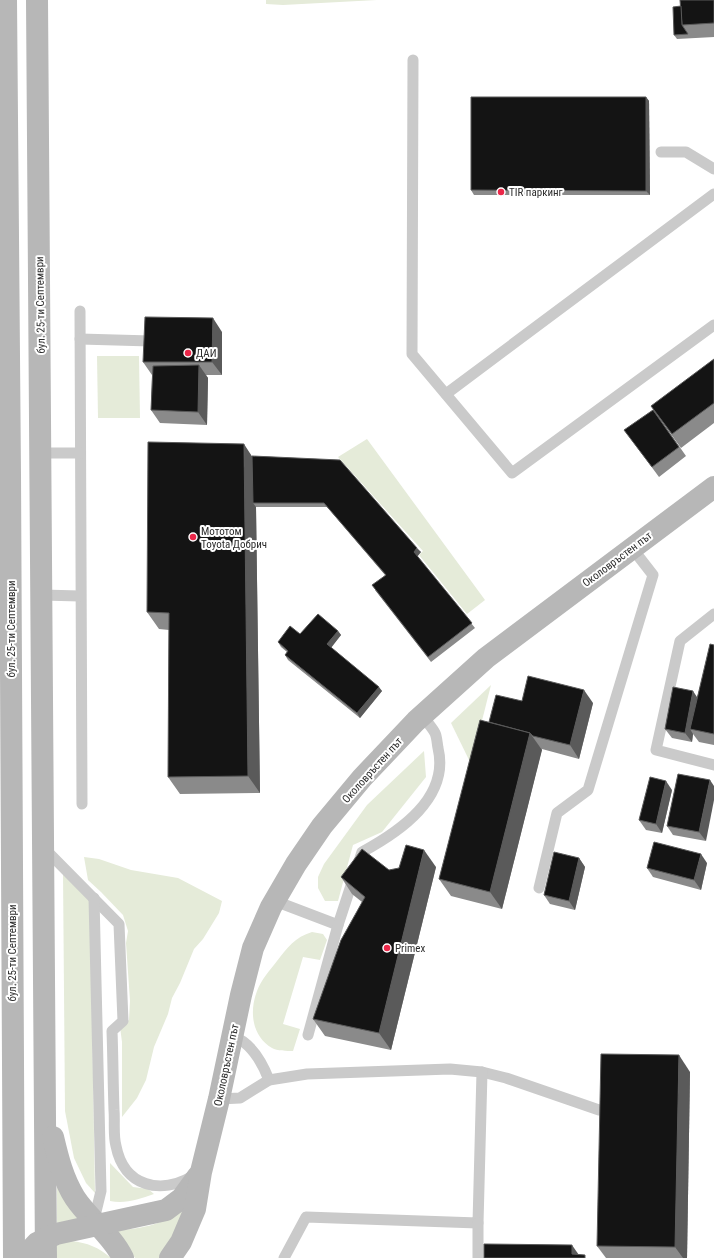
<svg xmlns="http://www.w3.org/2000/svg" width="714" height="1258" viewBox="0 0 714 1258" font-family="'Roboto Condensed',sans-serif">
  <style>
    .green { fill: #e5ebd9 }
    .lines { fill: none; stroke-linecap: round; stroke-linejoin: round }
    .lane { stroke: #cacaca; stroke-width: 11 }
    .secondary { stroke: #b7b7b7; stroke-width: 22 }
    .wall { fill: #8a8a8a }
    .shaded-wall { fill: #5a5a5a }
    .building { fill: #141414; stroke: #5a5a5a }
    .poi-dot { fill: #eb2749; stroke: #fff; stroke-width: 1.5 }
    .labels { text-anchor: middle; stroke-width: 4; stroke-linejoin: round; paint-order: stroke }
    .poi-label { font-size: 11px; fill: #2d2d2d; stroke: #fff; text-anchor: start }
    .street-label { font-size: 11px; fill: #2d2d2d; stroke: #fff }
  </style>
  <rect width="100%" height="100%" fill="#fff"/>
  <!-- green -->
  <g class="green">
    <path d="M266 0H377L283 5 266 4Z"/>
    <path d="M97 356H139L140 418H98Z"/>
    <path d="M367 439 485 600 467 614 419 555 423 551 338 457Z"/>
    <path d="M491 685 471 764 451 723Z"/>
    <path d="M424 751 426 777 382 832 353 845 338 901H325L318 888V877L324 864 367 805Z"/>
    <path d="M84 857 99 859 131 870 178 878 222 901 219 913 203 939 194 949 180 983 172 998 168 1014 154 1047 146 1080 137 1098 122 1117V1042L120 1027 129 1020 130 1001 126 943 128 931 123 915 101 892 88 880Z"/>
    <path d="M63 872 90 899 95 1193 86 1183 74 1158 65 1111Z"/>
    <path d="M312 932 323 934 327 940 320 960 303 957 283 1024 300 1029 293 1051C287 1051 277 1051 272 1048 252 1036 249 1012 257 991 261 980 270 970 277 961 287 948 295 937 312 932Z"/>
    <path d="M110 1163 133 1187 148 1189 154 1194C139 1199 126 1204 110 1201Z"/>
    <path d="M57 1179 86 1217 57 1223Z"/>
    <path d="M186 1206 163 1258H135L116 1231C147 1227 161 1226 186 1206Z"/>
    <path d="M71 1241C88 1243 98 1247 111 1258H57V1243Z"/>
  </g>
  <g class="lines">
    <!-- lane -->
    <g class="lane">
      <path d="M413 60 412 354 512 473 714 325"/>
      <path d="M661 152H686L714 169"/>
      <path d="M80 311 82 804"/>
      <path d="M80 339 151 341"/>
      <path d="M446 394 714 194"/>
      <path d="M42 453H80"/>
      <path d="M42 595 80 596"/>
      <path d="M714 614 680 641 656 750 714 765"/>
      <path d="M44 848 119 924 123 1021 112 1031C113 1057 113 1083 114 1110 115 1122 113 1135 116 1146 124 1187 161 1195 193 1176"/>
      <path d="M539 888 557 813 588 790 653 575 632 548"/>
      <path d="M94 898 101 1191 94 1220"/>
      <path d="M275 901 338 925 362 852C399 832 450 798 438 748 437 743 437 737 435 733 432 727 426 721 422 715"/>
      <path d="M308 1035 338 925"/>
      <path d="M232 1036C251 1042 262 1062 269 1080"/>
      <path d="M219 1099 240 1098 269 1080 307 1074 450 1069 482 1072 506 1078 599 1110"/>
      <path d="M284 1258 306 1217 478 1223 482 1072"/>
      <path d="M478 1258V1223"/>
    </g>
    <!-- secondary -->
    <g class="secondary">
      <path d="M6 0 10 474 14 1258"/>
      <path d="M37 0 46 1258"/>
      <path d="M53 1137C58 1158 63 1179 75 1198 89 1219 112 1235 123 1258"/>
      <path d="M23 1258 37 1243 56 1234 166 1210 182 1198 198 1176"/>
      <path d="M170 1258 181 1242 195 1209 201 1172 219 1099 241 995 253 948 271 907 296 864 322 826 362 778 416 721 486 658 714 487"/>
    </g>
  </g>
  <!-- wall -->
  <g class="wall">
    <path d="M714 0V37L677 39 674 35 681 6Z"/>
    <path d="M646 97 649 101 650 195H474L471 190Z"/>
    <path d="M222 332V375H206L208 378 207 425 160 423 151 410 152 375 143 362Z"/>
    <path d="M714 359V423L681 448 660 419 686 456 659 477 631 439 653 410Z"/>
    <path d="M252 456 421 552 417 556 475 628 431 662 375 590 385 575 327 507H256L260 793 180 794 168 777 169 630 159 629 147 612Z"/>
    <path d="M338 631 341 635 331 647 382 691 360 718 288 660 285 655 287 652 281 647 278 642 300 634Z"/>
    <path d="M714 645V745L699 742 693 734 692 742 672 738 665 729 697 697Z"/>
    <path d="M522 701 593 703 579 759 542 749 502 909 451 896 439 879 489 722Z"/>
    <path d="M678 774 706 841 673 835 667 826Z"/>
    <path d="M672 790 662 833 646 830 639 820Z"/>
    <path d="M579 858 585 867 575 910 550 904 544 895Z"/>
    <path d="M707 863 701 890 653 877 647 868Z"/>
    <path d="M436 867 391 1050 325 1036 313 1019 362 902 352 894 341 877 389 870Z"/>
    <path d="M690 1072 687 1258H606L597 1246Z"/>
  </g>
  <!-- shaded-wall -->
  <g class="shaded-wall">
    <path d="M646 97 649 101 650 195 646 191Z"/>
    <path d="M213 318 222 332V375L212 362Z"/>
    <path d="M199 365 208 378 207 425 198 412Z"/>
    <path d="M244 444 255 461 253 503 256 507 260 793 248 776Z"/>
    <path d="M417 548 421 552 417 557 414 552Z"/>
    <path d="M338 631 341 635 331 648 327 644Z"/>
    <path d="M379 687 382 691 360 718 357 713Z"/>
    <path d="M584 690 593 703 579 759 570 745Z"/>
    <path d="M693 691 699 700 690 729 693 734 692 742 685 733Z"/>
    <path d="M530 733 542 750 502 909 490 892Z"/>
    <path d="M710 780 714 786V800L706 841 699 832Z"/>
    <path d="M666 781 672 790 662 833 656 824Z"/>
    <path d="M424 850 436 867 391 1050 379 1033Z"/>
    <path d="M701 854 707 863 701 890 694 880Z"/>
    <path d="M579 858 585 867 575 910 569 901Z"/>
    <path d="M679 1055 690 1072 687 1258H683L675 1247Z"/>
    <path d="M572 1245 581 1258 572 1254Z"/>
  </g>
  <!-- building -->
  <g class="building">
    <path d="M680 0H714V23L682 25Z"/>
    <path d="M681 6 682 25 688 34 674 35 673 7Z"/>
    <path d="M471 97H646V191L471 190Z"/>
    <path d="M145 317 213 318 212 362H143Z"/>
    <path d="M714 359V403L672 434 651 406Z"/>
    <path d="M199 365 198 412 151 410 153 366Z"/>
    <path d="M653 410 679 447 652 467 624 430Z"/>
    <path d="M148 442 244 444 248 776 168 777 169 613 147 612Z"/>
    <path d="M252 456 340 460 417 548 414 552 472 623 428 657 372 585 386 575 324 503H253Z"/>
    <path d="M318 614 338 631 327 644 379 687 357 713 285 655 288 651 278 642 290 626 300 634Z"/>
    <path d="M710 644 714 645V734L690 729Z"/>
    <path d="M528 676 584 690 570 745 533 736 530 733 489 722 496 695 522 701Z"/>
    <path d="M673 687 693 691 685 733 665 729Z"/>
    <path d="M480 720 530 733 490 892 439 879Z"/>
    <path d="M678 774 710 780 699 832 667 826Z"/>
    <path d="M650 777 666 781 656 824 639 820Z"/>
    <path d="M654 842 701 854 694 880 647 868Z"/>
    <path d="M406 845 424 850 379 1033 313 1019 341 940 365 897 341 877 362 849 389 870 399 868Z"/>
    <path d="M554 852 579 858 569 901 544 895Z"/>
    <path d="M601 1054 679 1055 675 1247 597 1246Z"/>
    <path d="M484 1244 572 1245V1254L585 1255V1258H484Z"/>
  </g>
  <!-- markers -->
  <g class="poi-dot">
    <circle cx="501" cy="192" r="4"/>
    <circle cx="188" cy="353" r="4"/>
    <circle cx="193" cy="537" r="4"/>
    <circle cx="387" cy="948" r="4"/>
  </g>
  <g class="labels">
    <!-- poi labels -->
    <g class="poi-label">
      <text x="509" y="196">TIR паркинг</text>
      <text x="196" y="357">ДАИ</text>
      <text x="201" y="535">Мототом<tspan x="201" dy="13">Toyota Добрич</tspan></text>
      <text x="395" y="952">Primex</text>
    </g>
    <!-- street labels -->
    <g class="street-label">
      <text transform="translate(40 305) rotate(-91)" y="4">бул. 25-ти Септември</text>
      <text transform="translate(617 559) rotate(-37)" y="4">Околовръстен път</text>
      <text transform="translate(11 629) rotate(-90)" y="4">бул. 25-ти Септември</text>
      <text transform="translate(372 770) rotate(-48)" y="4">Околовръстен път</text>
      <text transform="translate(12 953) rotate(-90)" y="4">бул. 25-ти Септември</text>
      <text transform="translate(226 1065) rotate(-78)" y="4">Околовръстен път</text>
    </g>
  </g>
</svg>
